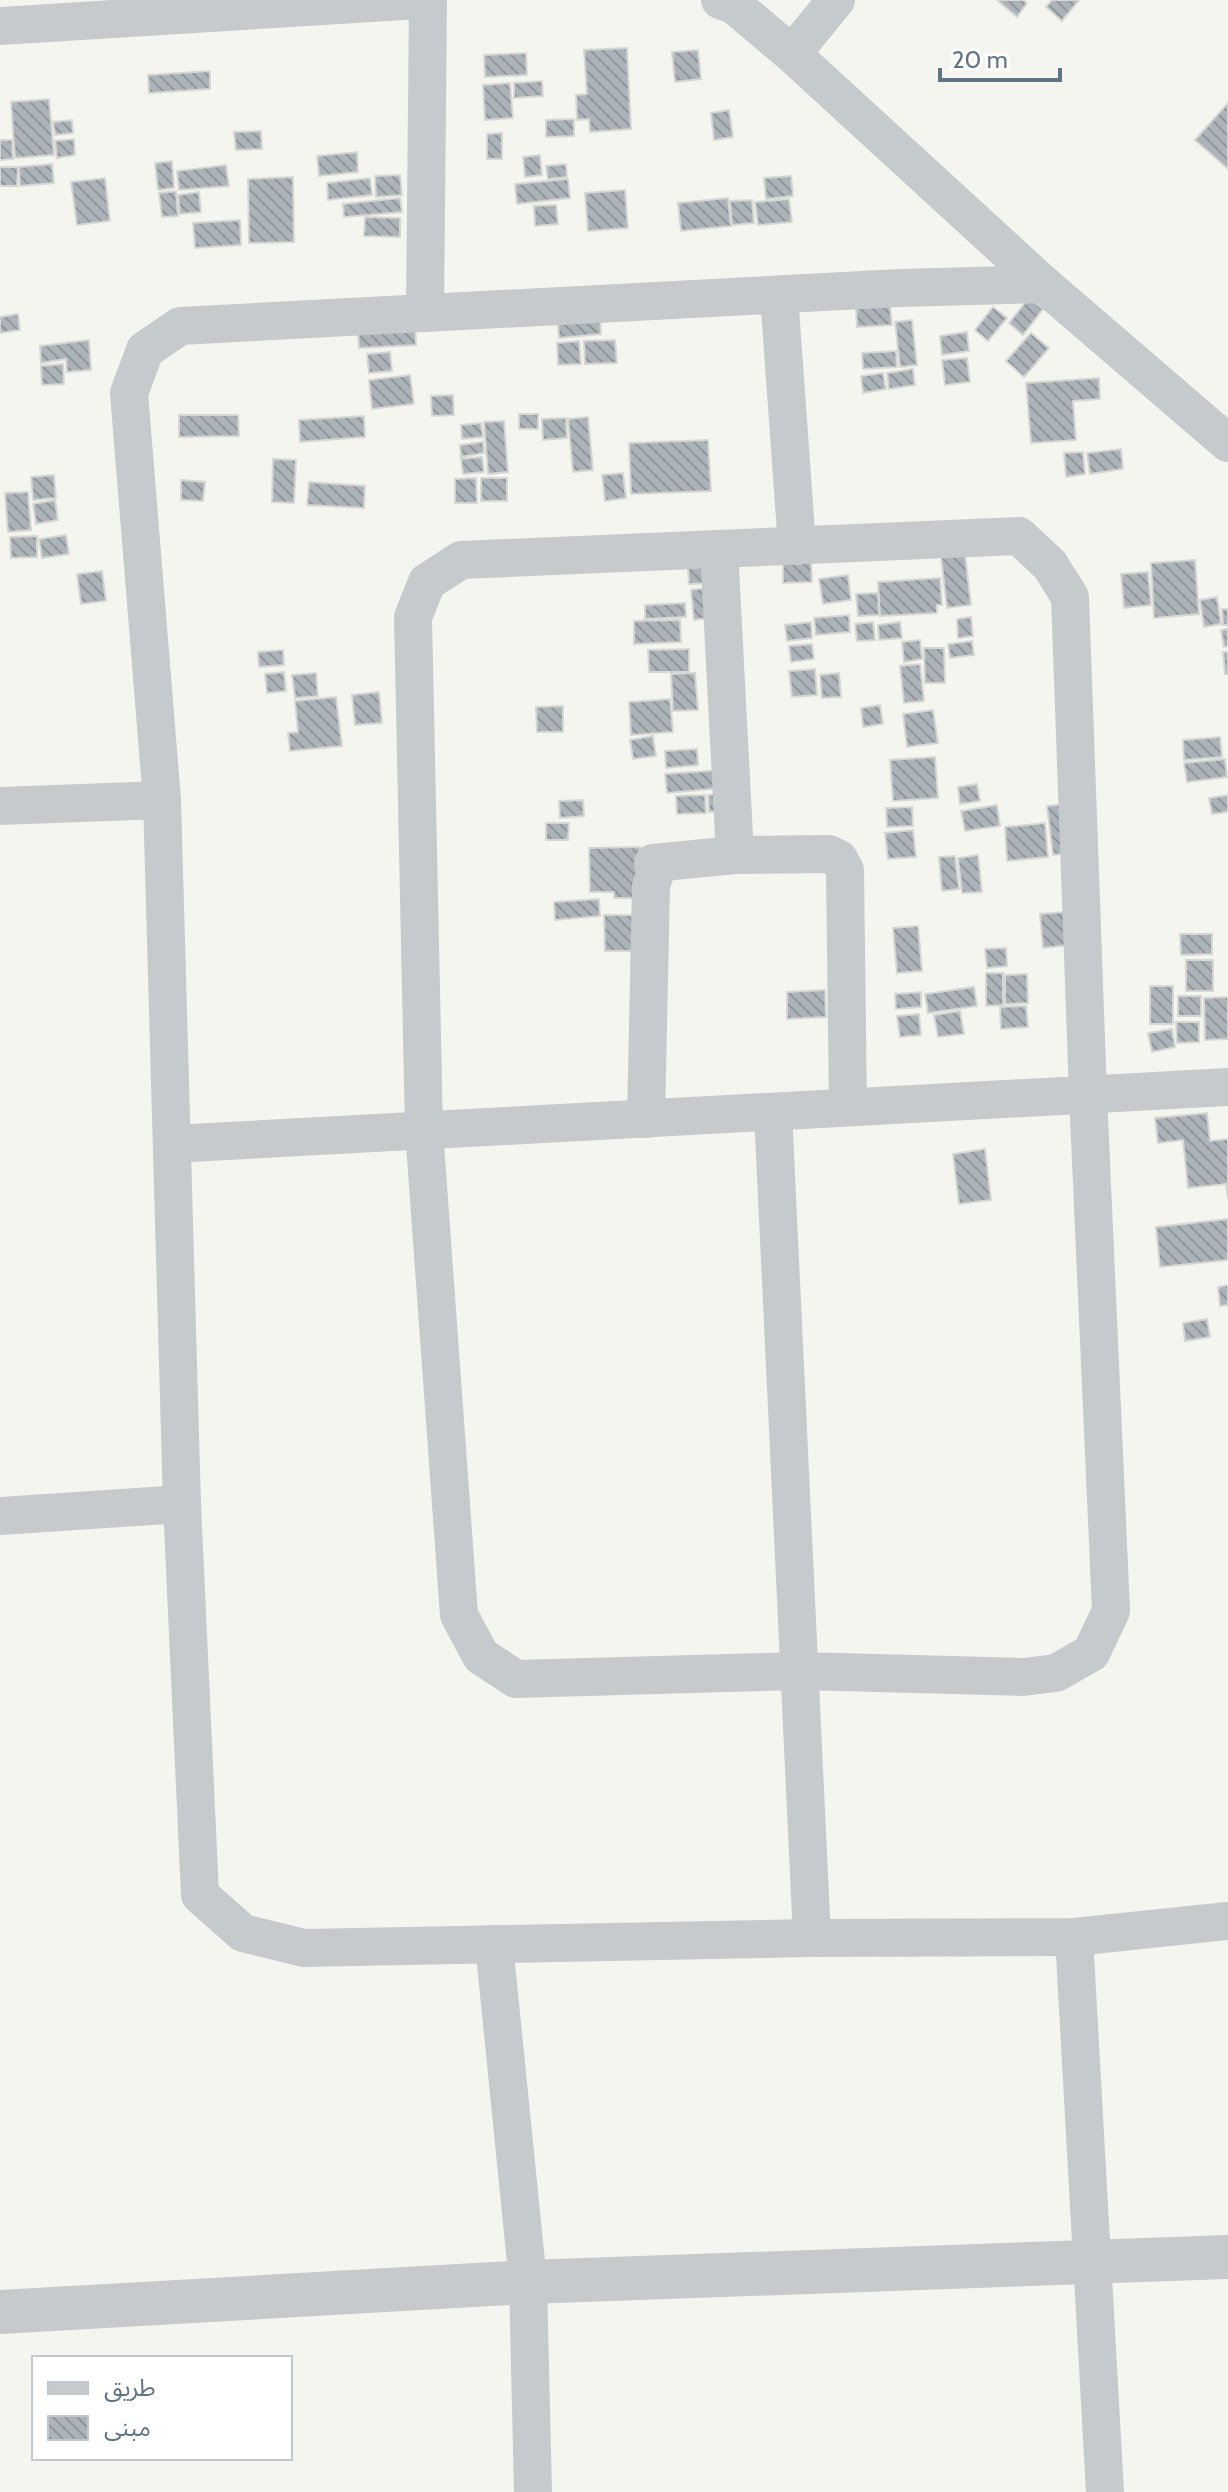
<svg xmlns="http://www.w3.org/2000/svg" width="1228" height="2492" viewBox="0 0 1228 2492" font-family="Cabin,'Noto Sans Arabic',sans-serif">
  <style>
    .building { fill: url(#building-back-hatch); stroke: #d6d6d3; stroke-width: 2 }
    .lines { fill: none; stroke-linecap: round; stroke-linejoin: round }
    .minor { stroke: #c7cacd; stroke-width: 38 }
    .tertiary { stroke: #c7cacd; stroke-width: 44 }
  </style>
  <defs>
    <pattern id="building-back-hatch" width="6" height="6" patternUnits="userSpaceOnUse" patternTransform="scale(2)"><rect width="6" height="6" fill="#acb4ba"/><path d="M-1 5l2 2M0 0l6 6M5-1l2 2" fill="none" stroke="#8f979d"/></pattern>
  </defs>
  <rect width="100%" height="100%" fill="#f5f5f0"/>
  <!-- building -->
  <g class="building">
    <path d="M997 0H1023L1027 3 1017 17Z"/>
    <path d="M1052 0H1079L1062 21 1046 7Z"/>
    <path d="M627 48 631 129 590 132 589 119 577 120 576 95 587 94 584 50Z"/>
    <path d="M698 50 701 79 675 82 672 52Z"/>
    <path d="M526 53 527 75 485 77 484 55Z"/>
    <path d="M210 71V89L149 93 148 75Z"/>
    <path d="M542 81 543 96 514 98V83Z"/>
    <path d="M510 83 513 118 485 120 483 85Z"/>
    <path d="M49 99 54 155 15 158 11 102Z"/>
    <path d="M1228 103V169L1195 140Z"/>
    <path d="M729 110 733 137 714 140 711 113Z"/>
    <path d="M574 119V136L546 137V120Z"/>
    <path d="M72 120 73 133 55 135 53 122Z"/>
    <path d="M261 131 262 149 236 150 234 132Z"/>
    <path d="M502 133V159H487V134Z"/>
    <path d="M74 139 75 155 57 158 55 141Z"/>
    <path d="M0 140H12L13 159 0 160Z"/>
    <path d="M357 152 358 172 319 176 317 156Z"/>
    <path d="M540 155 542 175 525 177 523 157Z"/>
    <path d="M172 161 174 188 158 190 155 163Z"/>
    <path d="M52 164 54 183 20 186 19 167Z"/>
    <path d="M566 164 567 177 548 179 546 166Z"/>
    <path d="M226 165 229 186 179 190 177 171Z"/>
    <path d="M0 167H18L17 186H0Z"/>
    <path d="M400 175 402 195 376 197 375 176Z"/>
    <path d="M791 176 793 196 766 199 764 178Z"/>
    <path d="M293 177 294 242 249 243 248 179Z"/>
    <path d="M105 178 110 221 77 225 71 182Z"/>
    <path d="M370 178 372 195 328 200 327 183Z"/>
    <path d="M568 179 570 198 517 204 515 184Z"/>
    <path d="M625 190 628 228 588 231 585 193Z"/>
    <path d="M176 191 178 216 162 217 159 193Z"/>
    <path d="M199 192 201 212 180 214 178 195Z"/>
    <path d="M400 198 402 212 344 217 343 204Z"/>
    <path d="M728 198 731 226 681 231 678 203Z"/>
    <path d="M789 199 792 222 758 225 755 202Z"/>
    <path d="M752 200 754 223 732 225 730 201Z"/>
    <path d="M556 205 558 224 535 226 534 206Z"/>
    <path d="M365 217 400 218V237L364 236Z"/>
    <path d="M240 220 241 245 195 248 193 223Z"/>
    <path d="M1029 298 1043 309 1023 335 1009 323Z"/>
    <path d="M890 305 892 325 857 327 856 308Z"/>
    <path d="M993 307 1007 318 988 341 975 330Z"/>
    <path d="M18 314 20 330 0 333V317Z"/>
    <path d="M600 320 601 334 559 338 558 324Z"/>
    <path d="M912 320 917 365 900 367 895 322Z"/>
    <path d="M415 327 416 345 359 348 358 330Z"/>
    <path d="M967 332 969 351 942 355 940 336Z"/>
    <path d="M1031 333 1049 348 1024 377 1006 361Z"/>
    <path d="M89 340 91 370 67 372 66 359 41 363 40 346Z"/>
    <path d="M615 340 617 363 585 364 584 341Z"/>
    <path d="M579 341 581 364 558 365 557 343Z"/>
    <path d="M896 351 897 367 863 369 862 353Z"/>
    <path d="M390 352 392 371 369 373 367 354Z"/>
    <path d="M967 358 970 382 945 385 942 360Z"/>
    <path d="M63 364 64 384 42 385 41 366Z"/>
    <path d="M913 369 915 385 889 389 887 373Z"/>
    <path d="M883 373 886 389 863 393 861 376Z"/>
    <path d="M410 375 414 404 372 409 369 380Z"/>
    <path d="M1099 378 1100 399 1073 401 1076 440 1031 443 1026 383Z"/>
    <path d="M453 395 454 415 432 416 431 396Z"/>
    <rect x="519" y="414" width="19" height="15"/>
    <path d="M179 415H238L239 436 179 437Z"/>
    <path d="M364 416 365 437 300 442 299 420Z"/>
    <path d="M588 417 593 470 573 472 568 419Z"/>
    <path d="M566 418 567 438 543 440 542 419Z"/>
    <path d="M504 421 508 472 488 474 484 422Z"/>
    <path d="M481 423 483 437 462 439 461 425Z"/>
    <path d="M708 440 711 491 631 494 629 443Z"/>
    <path d="M483 442 484 453 461 457 460 445Z"/>
    <path d="M1121 449 1123 469 1090 474 1087 453Z"/>
    <path d="M1083 452 1085 474 1066 477 1064 453Z"/>
    <path d="M482 457 484 472 463 474 461 459Z"/>
    <path d="M273 459 296 460 294 503 272 502Z"/>
    <path d="M623 473 626 498 605 501 602 475Z"/>
    <path d="M54 475 56 498 33 500 31 477Z"/>
    <path d="M476 478 477 503H455V479Z"/>
    <rect x="481" y="478" width="26" height="23"/>
    <path d="M181 480 205 482 203 501 181 500Z"/>
    <path d="M309 482 365 486 364 508 307 505Z"/>
    <path d="M28 492 31 530 8 532 5 493Z"/>
    <path d="M55 500 58 520 36 524 33 504Z"/>
    <path d="M66 535 69 554 42 558 39 539Z"/>
    <path d="M37 536V557L11 558 10 537Z"/>
    <path d="M965 554 971 605 947 608 941 557Z"/>
    <path d="M1195 560 1199 614 1154 618 1151 563Z"/>
    <path d="M811 561 812 582 783 583V562Z"/>
    <path d="M715 566V583L689 584 688 568Z"/>
    <path d="M102 571 106 601 81 604 77 574Z"/>
    <path d="M1148 572 1151 605 1124 608 1121 574Z"/>
    <path d="M848 575 851 600 823 604 819 579Z"/>
    <path d="M940 578 942 605H937V613L880 616 878 582Z"/>
    <path d="M714 587 717 617 694 620 691 590Z"/>
    <path d="M878 593 879 615 858 616 856 594Z"/>
    <path d="M1217 597 1221 624 1204 627 1200 600Z"/>
    <path d="M685 603 686 617 645 619V605Z"/>
    <path d="M1222 609H1228V625H1223Z"/>
    <path d="M849 615 850 632 816 635 814 618Z"/>
    <path d="M971 617 973 636 958 638 957 619Z"/>
    <path d="M680 620 681 642 634 644V621Z"/>
    <path d="M811 622 812 638 787 641 785 625Z"/>
    <path d="M873 622 875 640 857 641 855 624Z"/>
    <path d="M900 622 902 638 879 640 878 625Z"/>
    <path d="M1228 629V646L1224 647 1221 630Z"/>
    <path d="M920 640 922 659 904 662 902 642Z"/>
    <path d="M972 641 974 655 950 658 948 644Z"/>
    <path d="M812 644 814 659 791 662 789 646Z"/>
    <path d="M924 648H944L945 683H925Z"/>
    <path d="M689 649V672H649L648 650Z"/>
    <path d="M283 650 284 665 259 667 258 652Z"/>
    <path d="M1223 652H1228V674H1225Z"/>
    <path d="M920 664 924 701 904 703 900 666Z"/>
    <path d="M815 669 817 695 792 697 789 671Z"/>
    <path d="M284 672 286 691 267 693 265 674Z"/>
    <path d="M316 673 318 696 295 698 292 675Z"/>
    <path d="M695 673 698 710 673 711 671 674Z"/>
    <path d="M839 673 841 697 822 698 820 675Z"/>
    <path d="M379 692 382 723 355 725 352 695Z"/>
    <path d="M336 697 342 746 290 751 288 733 298 732 295 701Z"/>
    <path d="M670 699 673 732 631 735 629 702Z"/>
    <path d="M880 705 883 724 863 727 861 708Z"/>
    <path d="M563 706V732H537L536 707Z"/>
    <path d="M933 710 938 743 907 747 903 714Z"/>
    <path d="M653 736 656 756 633 759 630 740Z"/>
    <path d="M1220 737 1222 757 1184 760 1183 740Z"/>
    <path d="M697 749 698 765 666 768 665 751Z"/>
    <path d="M935 757 938 798 893 801 890 760Z"/>
    <path d="M1225 759 1227 777 1187 782 1184 763Z"/>
    <path d="M721 770 722 788 667 793 665 774Z"/>
    <path d="M977 784 980 801 960 804 958 787Z"/>
    <path d="M724 794 725 811 709 812 708 795Z"/>
    <path d="M705 795 706 813 677 814 676 796Z"/>
    <path d="M1228 795V812L1212 814 1209 798Z"/>
    <path d="M583 800 584 816 560 818 559 801Z"/>
    <path d="M1064 804 1071 853 1053 855 1047 806Z"/>
    <path d="M997 805 1000 826 965 831 961 811Z"/>
    <path d="M912 807 913 826 887 827 886 808Z"/>
    <path d="M546 823H569L568 840H546Z"/>
    <path d="M1045 823 1048 857 1007 861 1005 827Z"/>
    <path d="M913 830 916 857 888 859 885 833Z"/>
    <path d="M640 847 641 898H614V892H590L589 848Z"/>
    <path d="M978 855 982 892 962 893 958 858Z"/>
    <path d="M955 856 959 889 942 891 939 857Z"/>
    <path d="M599 899 600 916 555 920 554 902Z"/>
    <path d="M1076 911 1079 944 1043 948 1040 914Z"/>
    <path d="M604 915H642V951H605Z"/>
    <path d="M918 926 922 971 897 973 893 928Z"/>
    <path d="M1180 934H1212V954L1181 955Z"/>
    <path d="M1006 948 1007 966 987 968 985 949Z"/>
    <rect x="1186" y="960" width="27" height="31"/>
    <path d="M986 973H1003V1005L986 1006Z"/>
    <path d="M1027 974 1028 1003 1005 1004V975Z"/>
    <rect x="1150" y="986" width="23" height="38"/>
    <path d="M974 987 977 1006 928 1013 925 994Z"/>
    <path d="M825 990 826 1017 787 1019V992Z"/>
    <path d="M921 992V1007L896 1009 895 994Z"/>
    <rect x="1178" y="996" width="23" height="20"/>
    <path d="M1228 997V1039L1205 1040 1204 998Z"/>
    <path d="M1026 1006 1028 1027 1001 1029 1000 1007Z"/>
    <path d="M960 1011 964 1034 938 1037 934 1015Z"/>
    <path d="M919 1014 921 1035 900 1037 897 1016Z"/>
    <path d="M1176 1022H1199V1042L1177 1043Z"/>
    <path d="M1172 1029 1175 1047 1152 1052 1148 1033Z"/>
    <path d="M1207 1113 1210 1141 1228 1139V1199L1226 1184 1188 1188 1183 1140 1158 1143 1155 1118Z"/>
    <path d="M985 1149 991 1200 959 1204 953 1154Z"/>
    <path d="M1228 1219V1260L1160 1267 1156 1227Z"/>
    <path d="M1228 1285V1305L1220 1306 1218 1287Z"/>
    <path d="M1207 1319 1210 1337 1185 1341 1183 1323Z"/>
  </g>
  <g class="lines">
    <!-- minor -->
    <g class="minor">
      <path d="M720 0 734 5 792 54 1043 284 1228 443"/>
      <path d="M0 26 420 0"/>
      <path d="M792 54 836 0"/>
      <path d="M1043 284 900 288 180 326 145 350 129 393 162 800 182 1504 200 1895 243 1933 304 1948 812 1938 1074 1937 1228 1921"/>
      <path d="M779 295 797 546"/>
      <path d="M425 313 428 0"/>
      <path d="M1019 536 1050 565 1070 597 1088 1094 1111 1611 1091 1653 1056 1673 1023 1677 801 1671 516 1679 481 1656 459 1615 424 1130 413 617 427 582 461 560Z"/>
      <path d="M719 549 735 855"/>
      <path d="M0 806 162 800"/>
      <path d="M773 1112 812 1938"/>
      <path d="M646 1119 651 887 655 873 653 863 735 855 829 854 839 859 845 870 848 1107"/>
      <path d="M172 1144 1228 1087"/>
      <path d="M0 1516 182 1504"/>
      <path d="M1074 1937 1105 2492"/>
      <path d="M494 1944 528 2282 533 2492"/>
    </g>
    <!-- tertiary -->
    <path class="tertiary" d="M0 2312 528 2282 1228 2257"/>
  </g>
  <!-- legend -->
  <rect x="32" y="2356" width="260" height="104" fill="#ffffff" stroke="#c0c7ce" stroke-width="2"/>
  <rect x="48" y="2382" width="40" height="12" fill="#c7cacd" stroke="#c0c7ce" stroke-width="2"/>
  <text x="104" y="2396" font-size="24" fill="#617485">طريق</text>
  <rect x="48" y="2416" width="40" height="24" fill="url(#building-back-hatch)" stroke="#c0c7ce" stroke-width="2"/>
  <text x="104" y="2436" font-size="24" fill="#617485">مبنى</text>
  <!-- scale -->
  <path d="M940 68v12h120v-12" fill="none" stroke="#617485" stroke-width="4"/>
  <text x="952" y="68" font-size="24" fill="#617485" stroke="#ffffff" stroke-width="6" paint-order="stroke">20 m</text>
</svg>
